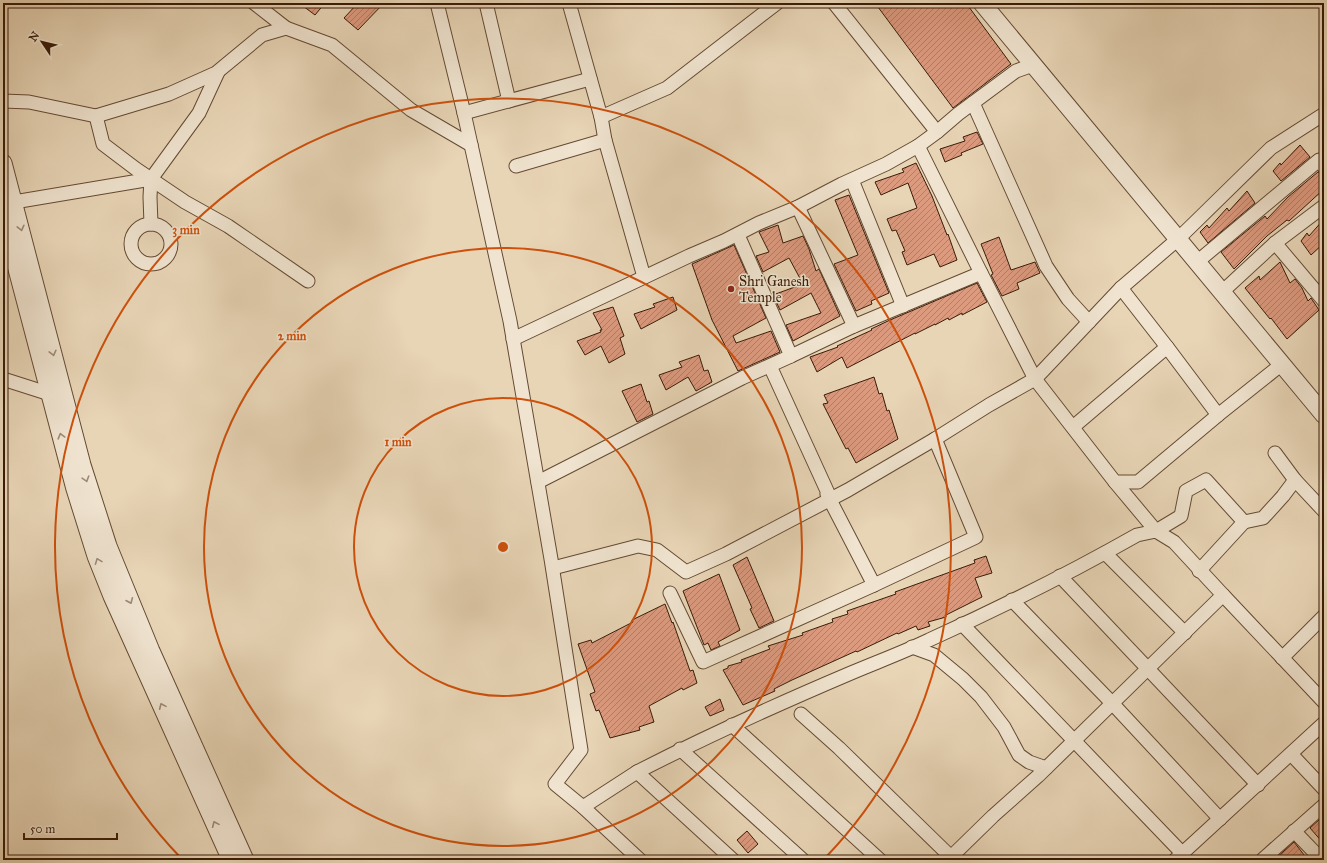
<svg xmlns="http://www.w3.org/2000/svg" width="1327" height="863" viewBox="0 0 1327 863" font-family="'IM FELL Great Primer',serif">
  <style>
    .building { fill: url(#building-hatch); stroke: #391b07 }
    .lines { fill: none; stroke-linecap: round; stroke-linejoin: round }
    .minor-casing { stroke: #654a33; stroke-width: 15 }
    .tertiary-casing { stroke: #654a33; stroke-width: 19 }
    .minor { stroke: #f0e4d0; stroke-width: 13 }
    .tertiary { stroke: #f0e4d0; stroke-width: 17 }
    .oneway { stroke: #9e8a76 }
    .ring { fill: none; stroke: #ce500b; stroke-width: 2 }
    .poi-dot { fill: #8f2418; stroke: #f0e4d0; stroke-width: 1.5 }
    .labels { text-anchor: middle; stroke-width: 3; stroke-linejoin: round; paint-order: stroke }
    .poi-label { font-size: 14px; fill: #391b07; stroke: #f0e4d0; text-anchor: start }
    .centre { fill: #ce500b; stroke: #f0e4d0; stroke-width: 2 }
    .ring-label { font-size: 12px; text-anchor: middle; font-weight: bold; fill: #ce500b; stroke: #f0e4d0; stroke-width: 3; stroke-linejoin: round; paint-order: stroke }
  </style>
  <defs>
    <pattern id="building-hatch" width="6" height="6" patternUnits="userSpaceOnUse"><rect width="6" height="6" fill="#dc9a7f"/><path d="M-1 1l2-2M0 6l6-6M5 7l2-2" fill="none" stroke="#b37d66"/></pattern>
  </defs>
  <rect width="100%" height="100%" fill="#e8d5b6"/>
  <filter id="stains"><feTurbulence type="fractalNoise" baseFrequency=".005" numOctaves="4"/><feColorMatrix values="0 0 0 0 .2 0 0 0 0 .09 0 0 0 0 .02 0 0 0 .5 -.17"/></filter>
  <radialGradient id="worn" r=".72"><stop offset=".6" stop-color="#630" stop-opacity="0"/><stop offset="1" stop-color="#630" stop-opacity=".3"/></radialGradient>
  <!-- building -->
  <g class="building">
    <path d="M299 3H325L315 15Z"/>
    <path d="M358 3H384L358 30 344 18Z"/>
    <path d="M875 3H966L1011 64 953 108Z"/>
    <path d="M977 132 983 144 961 153 962 155 945 162 940 149 965 141 963 137Z"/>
    <path d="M1300 145 1310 157 1281 181 1273 171 1280 163 1281 165Z"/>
    <path d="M916 163 932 196 947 235 948 234 957 260 940 267 934 254 907 265 902 252 905 251 896 230 892 231 887 219 917 208 908 183 881 195 875 182 904 172 902 169Z"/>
    <path d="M1318 172 1324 175V189L1289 221 1287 220 1267 236 1234 269 1221 252 1265 216 1267 219 1288 197Z"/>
    <path d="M1247 191 1255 203 1208 243 1200 232 1207 225 1209 228 1227 208 1229 211Z"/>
    <path d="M849 195 889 293 871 301 872 304 856 311 834 264 858 255 835 200Z"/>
    <path d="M1324 219V243L1311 255 1301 241 1307 233 1309 236Z"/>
    <path d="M778 225 783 243 803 236 809 249 816 271 819 269 840 316 793 341 786 325 821 313 811 293 780 310 773 295 803 284 789 258 763 272 756 256 769 252 759 232Z"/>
    <path d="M999 237 1011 270 1035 262 1040 273 1017 283 1019 289 1002 296 991 275 993 274 981 244Z"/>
    <path d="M734 245 766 318 733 336 736 343 771 331 780 352 738 371 712 320 692 264Z"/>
    <path d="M1280 262 1290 283 1295 279 1302 288 1308 301 1311 298 1319 310 1287 339 1271 318 1270 319 1245 288 1259 276 1260 280Z"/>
    <path d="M977 283 987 302 962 315V313L949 320 948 318 935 325V324L915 334V333L847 368 842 357 817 372 810 357 838 347 837 346 872 330 871 329 890 320Z"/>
    <path d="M673 297 677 310 641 329 634 314 655 307 653 304Z"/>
    <path d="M613 307 624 336 620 338 625 354 609 363 601 346 585 355 577 341 601 332 600 330H602L593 313Z"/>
    <path d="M699 355 704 371 708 370 712 382 696 391 688 377 666 390 659 375 682 367 679 362Z"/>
    <path d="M874 377 879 394 882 393 887 411 889 410 898 439 856 463 848 448 846 449 823 404 828 403 824 395Z"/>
    <path d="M641 384 647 402 649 401 653 414 637 422 622 391Z"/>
    <path d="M986 556 992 573 975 578 982 597 946 615V617L928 622 930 626 918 630 916 626 898 634 897 633 857 652 856 651 792 680 774 689 775 691 743 705 723 670 728 668V666L742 662 741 660 770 649 768 646 803 635 802 633 833 622 832 619 848 614 847 611 896 594 895 592 975 563 974 560Z"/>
    <path d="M747 557 774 621 759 628 750 609 752 608 749 601 733 565Z"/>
    <path d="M719 574 740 630 718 642 720 646 711 650 708 643 704 645 683 591Z"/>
    <path d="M665 604 672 623 673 622 690 671 693 670 697 683 683 690 682 688 649 706 654 722 639 727 640 730 610 738 599 710 596 711 590 694 595 692 578 644 591 640 592 643 633 622 632 620Z"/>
    <path d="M720 699 724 710 710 716 705 707Z"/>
    <path d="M1320 819 1324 824V844L1310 828Z"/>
    <path d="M747 831 758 844 748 853 737 840Z"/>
    <path d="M1294 842 1308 860H1274Z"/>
  </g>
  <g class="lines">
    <!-- minor casing -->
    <g class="minor-casing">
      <g id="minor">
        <path d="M254 3 286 28"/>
        <path d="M437 3 464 113 510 321 551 559 581 750 555 784 583 807 637 772 733 860"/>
        <path d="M486 3 509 101"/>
        <path d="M569 3 601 117 667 88 777 3"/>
        <path d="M834 3 937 132 958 114 1016 71 1033 65"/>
        <path d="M3 101 29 102 96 116 169 94 216 73 262 35 286 28 332 45 411 110 471 145"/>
        <path d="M973 103 1046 266 1068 299 1089 322"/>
        <path d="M464 113 590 79"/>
        <path d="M96 116 103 144 136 169 185 202 228 226 308 281"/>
        <path d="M601 117 605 140 644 277"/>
        <path d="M918 146 981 273 1035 379 1115 482H1138L1218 415 1282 364"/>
        <path d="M516 166 605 140"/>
        <path d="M852 180 903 306"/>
        <path d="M14 202 151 179"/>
        <path d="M798 207 854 326"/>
        <circle cx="151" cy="244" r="20"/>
        <path d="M151 224 150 197 151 179 199 113 218 72"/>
        <path d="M738 235 791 356 854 326 981 273"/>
        <path d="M1275 243 1324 301"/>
        <path d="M1197 262 1319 160 1324 167"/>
        <path d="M1121 288 1167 347"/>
        <path d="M1222 292 1275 243 1324 206"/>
        <path d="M513 339 689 256 724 241 759 223 798 207 842 184 886 164 918 146 937 132"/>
        <path d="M770 366 828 493 827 494 830 500 874 585"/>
        <path d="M3 379 50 394"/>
        <path d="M1073 427 1167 347 1218 415"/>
        <path d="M1295 480 1324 511"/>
        <path d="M538 482 742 378 791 356"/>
        <path d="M1115 482 1156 531 1181 516 1186 491 1206 480 1244 522 1263 518 1283 496 1295 480 1275 453"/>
        <path d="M1105 553 1185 633"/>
        <path d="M553 568 638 546 657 550 686 572 726 554 848 490 935 439 989 405 1035 379 1121 288 1178 239 1271 148 1324 114"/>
        <path d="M1199 571 1244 522"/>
        <path d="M1060 576 1258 785"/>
        <path d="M670 593 703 662 874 585 976 537 935 439"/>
        <path d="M1012 600 1112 703 1220 819"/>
        <path d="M962 624 1182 853"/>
        <path d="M912 647 934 655 963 679 981 697 1004 727 1019 755 1029 762 1046 768"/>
        <path d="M1282 658 1324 616"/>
        <path d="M801 714 839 748 954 860"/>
        <path d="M732 725 880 860"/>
        <path d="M680 749 803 860"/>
        <path d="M1291 754 1324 789"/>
        <path d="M637 772C707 736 778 704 851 673 877 662 904 652 929 640 1000 608 1070 573 1137 535L1156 531 1174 542 1223 595"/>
        <path d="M583 807 640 860"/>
        <path d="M1294 831 1322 860"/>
        <path d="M948 860 993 816 1038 776 1223 595 1324 702"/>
        <path d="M1175 860 1324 723"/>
        <path d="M1262 860 1324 805"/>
      </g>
    </g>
    <!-- tertiary casing -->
    <g class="tertiary-casing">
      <g id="tertiary">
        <path d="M982 3 1324 415"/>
        <path d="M3 163 82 465 108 546 151 651 245 860"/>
        <path d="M3 216 75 489 96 556 112 596 231 860"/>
      </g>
    </g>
    <!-- minor -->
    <use href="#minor" class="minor"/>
    <!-- tertiary -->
    <use href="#tertiary" class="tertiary"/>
  </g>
  <!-- one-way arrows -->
  <defs><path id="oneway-chevron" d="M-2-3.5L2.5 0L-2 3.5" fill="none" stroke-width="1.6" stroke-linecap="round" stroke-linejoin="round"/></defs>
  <g class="oneway">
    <use href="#oneway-chevron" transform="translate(21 228) rotate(76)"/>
    <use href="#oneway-chevron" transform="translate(53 353) rotate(76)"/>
    <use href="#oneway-chevron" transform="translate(61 436) rotate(-105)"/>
    <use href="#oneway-chevron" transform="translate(86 479) rotate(73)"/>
    <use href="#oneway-chevron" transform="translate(98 561) rotate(-111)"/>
    <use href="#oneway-chevron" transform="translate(130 601) rotate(67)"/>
    <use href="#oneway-chevron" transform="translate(162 706) rotate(-114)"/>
    <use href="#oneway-chevron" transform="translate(215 824) rotate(-114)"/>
  </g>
  <!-- distance rings -->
  <g class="ring">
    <circle cx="503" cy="547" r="149"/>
    <circle cx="503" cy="547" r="299"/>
    <path d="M181 858A448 448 0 1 1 825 858"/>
  </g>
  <!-- markers -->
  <circle class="poi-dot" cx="731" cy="289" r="4"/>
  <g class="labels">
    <!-- poi labels -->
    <g class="poi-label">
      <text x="739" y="286">Shri Ganesh<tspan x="739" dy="16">Temple</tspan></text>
    </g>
  </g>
  <circle cx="503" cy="547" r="6" class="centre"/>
  <g class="ring-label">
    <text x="186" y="234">3 min</text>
    <text x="292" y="340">2 min</text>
    <text x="398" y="446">1 min</text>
  </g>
  <!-- margin -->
  <rect width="1327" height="863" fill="none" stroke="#e8d5b6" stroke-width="16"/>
  <rect x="4" y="4" width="1319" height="855" fill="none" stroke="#391b07" stroke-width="2"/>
  <rect x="8" y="8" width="1311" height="847" fill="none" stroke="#391b07"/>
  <!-- north arrow -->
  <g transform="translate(42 42) rotate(305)" stroke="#f0e4d0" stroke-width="3" paint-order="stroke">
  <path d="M0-3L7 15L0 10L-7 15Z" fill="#391b07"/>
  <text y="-6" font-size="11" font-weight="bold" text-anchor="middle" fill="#391b07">N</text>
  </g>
  <!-- scale -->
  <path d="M24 833v6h93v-6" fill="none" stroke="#391b07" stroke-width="2"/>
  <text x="30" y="833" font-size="12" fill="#391b07" stroke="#f0e4d0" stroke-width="3" paint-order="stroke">50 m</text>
  <rect width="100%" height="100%" filter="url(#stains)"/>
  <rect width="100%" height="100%" fill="url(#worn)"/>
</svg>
